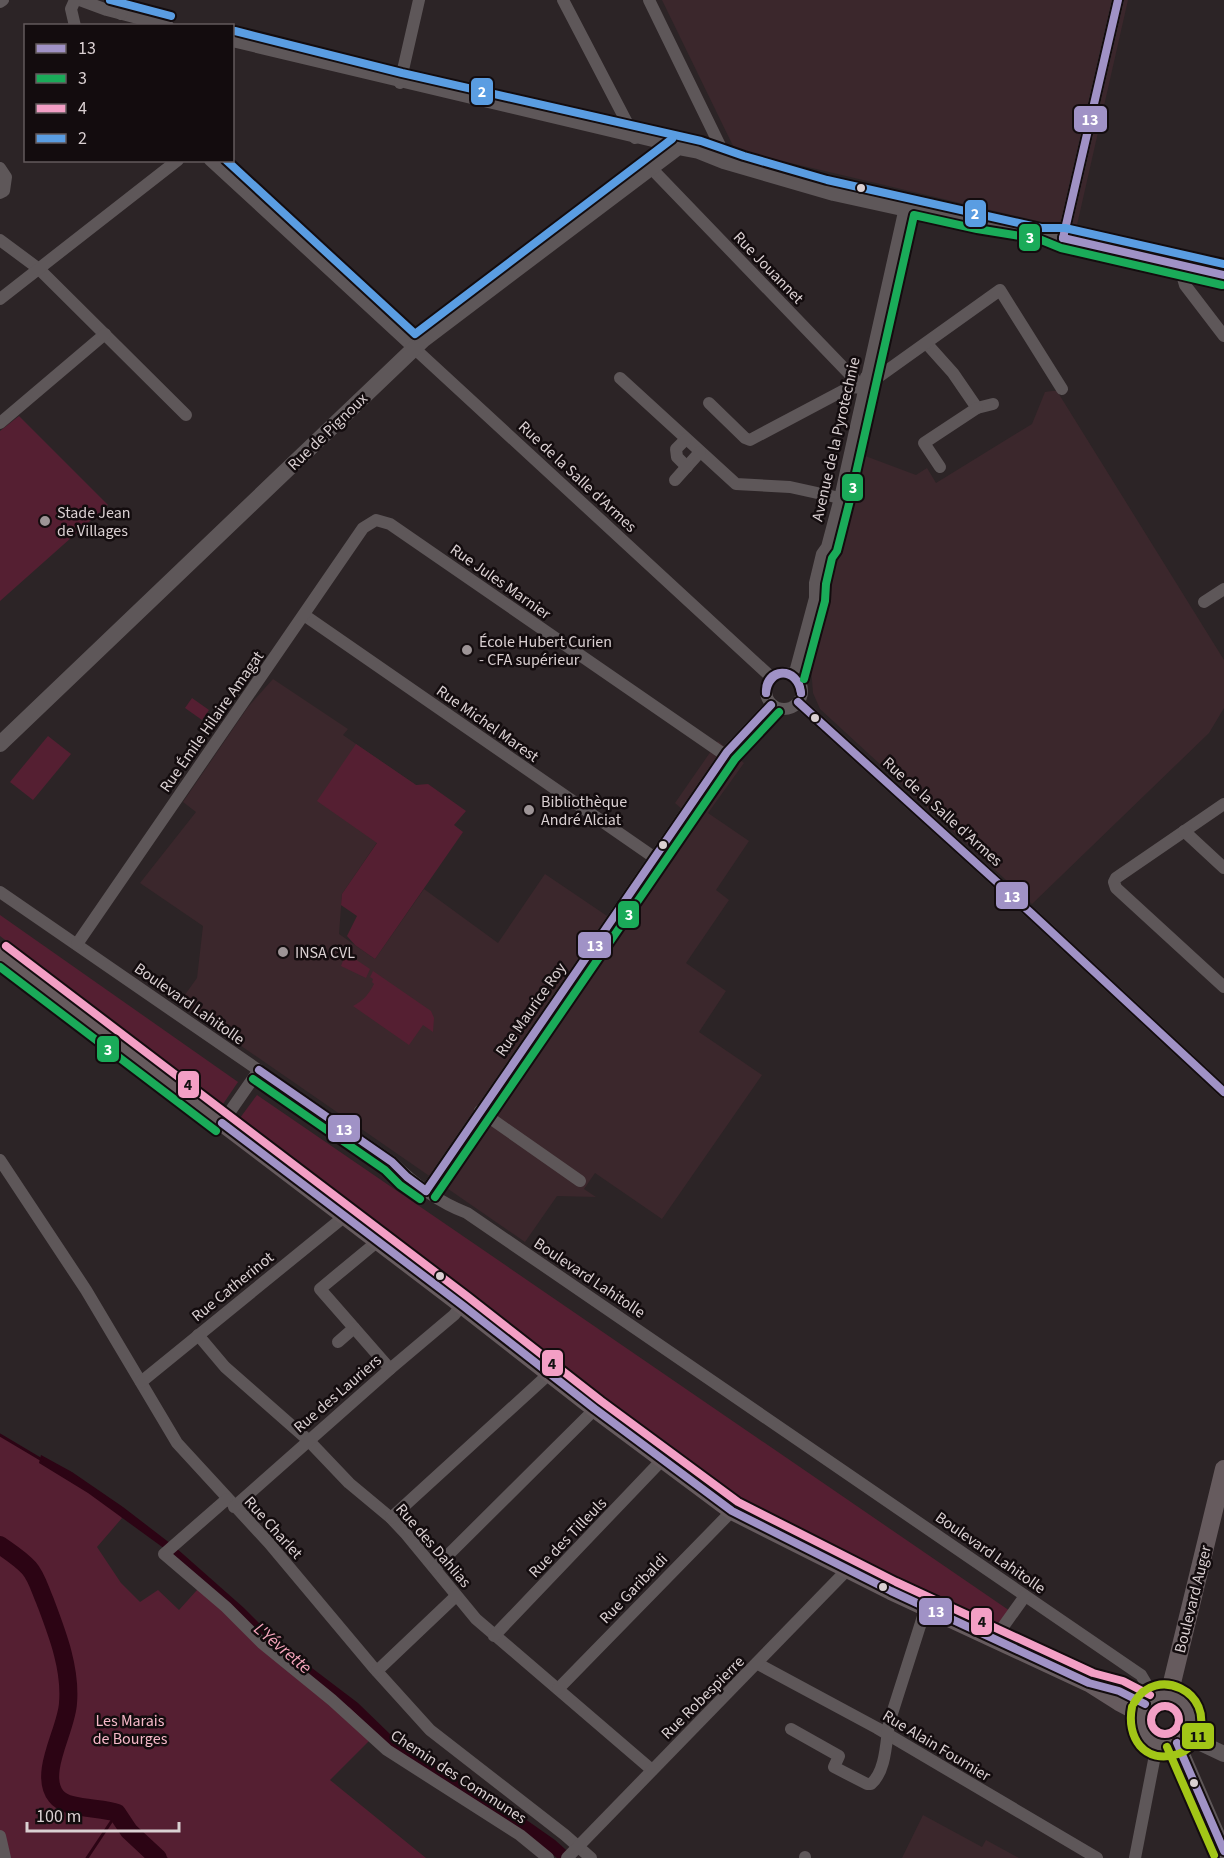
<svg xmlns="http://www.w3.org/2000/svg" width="1224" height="1858" viewBox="0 0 1224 1858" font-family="'Source Sans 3',sans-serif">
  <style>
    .built { fill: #3b272c }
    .green { fill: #551f32 }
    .water { fill: #2c0414 }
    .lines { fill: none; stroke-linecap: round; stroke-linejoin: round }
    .stream { stroke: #2c0414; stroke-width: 3 }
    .river { stroke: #2c0414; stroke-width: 18 }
    .street { stroke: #5e5759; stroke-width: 12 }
    .secondary { stroke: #5e5759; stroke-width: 16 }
    .primary { stroke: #665b5e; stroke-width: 18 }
    .bus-1-casing { stroke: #130c0e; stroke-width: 12 }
    .bus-2-casing { stroke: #130c0e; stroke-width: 12 }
    .bus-3-casing { stroke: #130c0e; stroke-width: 12 }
    .bus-4-casing { stroke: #130c0e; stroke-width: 12 }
    .bus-5-casing { stroke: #130c0e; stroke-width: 12 }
    .bus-1 { stroke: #a092c6; stroke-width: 8 }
    .bus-2 { stroke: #1aab59; stroke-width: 8 }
    .bus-3 { stroke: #f39fc5; stroke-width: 8 }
    .bus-4 { stroke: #5a9de2; stroke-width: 8 }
    .bus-5 { stroke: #a2c617; stroke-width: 8 }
    .bus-dot { fill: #dad0d2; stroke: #130c0e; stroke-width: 2 }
    .poi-dot { fill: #9d9496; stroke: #130c0e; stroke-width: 2 }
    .labels { text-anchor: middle; stroke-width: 5; stroke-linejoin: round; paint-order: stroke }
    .street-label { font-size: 16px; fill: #dad0d2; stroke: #130c0e }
    .poi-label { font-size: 16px; fill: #dad0d2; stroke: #130c0e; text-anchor: start }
    .park-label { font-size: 16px; fill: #f5b8c8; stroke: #130c0e }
    .water-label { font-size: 18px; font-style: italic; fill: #f7a6bd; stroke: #130c0e }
    .line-badge { stroke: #130c0e; stroke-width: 2 }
    .badge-label { font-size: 16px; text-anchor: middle; font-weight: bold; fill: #fff }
    .pale-badge-label { font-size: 16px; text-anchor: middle; font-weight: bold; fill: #111 }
  </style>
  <rect width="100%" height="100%" fill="#2c2426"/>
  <!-- built -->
  <g class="built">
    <path d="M662 0H1128L1077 225 1046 223 735 150Z"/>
    <path d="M1052 391H1057L1224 660V708L1209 733 1032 904 820 709 813 693 811 667 814 649 860 454 916 475 927 468 936 483 1032 424 1045 392Z"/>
    <path d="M273 679 348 729 343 735 416 785 342 894 339 934 375 959 424 889 498 943 545 874 613 920 685 812 675 803 718 741 744 763 708 813 749 841 716 890 729 900 686 963 726 991 699 1032 762 1075 662 1219 595 1173 584 1189 596 1197 557 1196 525 1242 179 1003 197 978 203 926 140 883 196 812 183 802 248 707Z"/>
    <path d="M923 1815 982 1847 986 1840 1019 1858H902Z"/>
  </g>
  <!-- green -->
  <g class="green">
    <path d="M19 416 108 505 0 601V431Z"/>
    <path d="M192 698 209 710 202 720 185 708Z"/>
    <path d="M48 736 71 754 33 800 10 782Z"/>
    <path d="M356 744 416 785 428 784 466 811 454 825 463 832 375 959 355 945 347 936 357 916 341 905 342 894 377 843 317 801Z"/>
    <path d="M0 915 238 1082 223 1104 218 1105 0 936Z"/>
    <path d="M346 953 370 969 366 978 341 966Z"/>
    <path d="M373 971 431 1011 434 1018 433 1032 423 1025 409 1045 353 1006C363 1001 369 994 374 984L372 982 373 979 370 977Z"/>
    <path d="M257 1095 1010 1611 1003 1621 993 1626 985 1623 769 1518 723 1490 242 1123 240 1118Z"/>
    <path d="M0 1435 58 1469 114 1508 122 1518 97 1547 121 1583 140 1602 158 1590 179 1610 206 1580 300 1665 328 1682 376 1734 330 1780 426 1858H0Z"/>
  </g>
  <!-- water -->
  <g class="water">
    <path d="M41 1455 72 1472 123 1507 175 1547 244 1608 279 1643 358 1703 392 1736 493 1801 500 1804 501 1802 555 1840 575 1858H557L530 1837 391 1747 350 1708 305 1675 165 1549 88 1493 39 1463Z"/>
    <path d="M119 1809 139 1833 168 1858H160L115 1815Z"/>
  </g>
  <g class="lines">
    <!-- stream -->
    <g class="stream">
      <path d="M0 1435 42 1460"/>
      <path d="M87 1858 117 1813"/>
    </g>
    <!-- river -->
    <path class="river" d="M0 1545C10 1552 21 1559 29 1568 37 1577 40 1590 45 1601 57 1633 71 1668 68 1703 67 1729 38 1773 56 1796 66 1810 101 1807 117 1813L129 1831 158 1858"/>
    <!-- street -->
    <g class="street">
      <path d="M80 0 107 10 168 26"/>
      <path d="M563 0 635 138"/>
      <path d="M649 0 724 154V161"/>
      <path d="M0 2 3 0"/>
      <path d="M121 14 125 0"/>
      <path d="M75 26 71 9 75 0"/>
      <path d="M232 41 678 147"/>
      <path d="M400 83 419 0"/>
      <path d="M210 160 771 677"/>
      <path d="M0 168 6 177 4 191 0 193"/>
      <path d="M651 168 863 388"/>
      <path d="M1063 238 1118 0"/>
      <path d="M0 240 39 269 186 415"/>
      <path d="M1186 266 1183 278 1185 285 1224 336"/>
      <path d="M0 299 178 160"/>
      <path d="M927 344 953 373 977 408 993 404"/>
      <path d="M866 377 881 375 1000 290 1062 389"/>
      <path d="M620 378 736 484 790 487 840 498"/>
      <path d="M709 403 745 438 750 440 850 387 863 388"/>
      <path d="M0 423 105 334"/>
      <path d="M686 439 676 449 677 457 687 467"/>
      <path d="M940 467 924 443 977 408"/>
      <path d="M675 480 700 452"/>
      <path d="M1204 602 1224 589"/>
      <path d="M304 615 655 858"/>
      <circle cx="784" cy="691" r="18"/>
      <path d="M794 676 815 598V583L822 554 827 547 840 498 906 203"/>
      <path d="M798 702 1031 913 1224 1092"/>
      <path d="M1224 804 1116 878 1114 882 1116 888 1224 987"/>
      <path d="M1184 831 1224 868"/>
      <path d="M0 892 392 1162C414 1184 438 1202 467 1213L1135 1671 1141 1675 1154 1697"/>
      <path d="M77 944 363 528 376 520 390 524 725 755"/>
      <path d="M480 1111 580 1181"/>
      <path d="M222 1123 259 1070"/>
      <path d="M0 1160 86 1290 177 1443 269 1543 373 1667 430 1730 565 1835 591 1858"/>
      <path d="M426 1191 727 752 771 705"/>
      <path d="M378 1241 320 1289 390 1369"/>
      <path d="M198 1335 225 1367 308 1440 349 1483 391 1518 406 1534 476 1619 652 1770"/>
      <path d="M338 1342 354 1328"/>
      <path d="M141 1382 345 1216"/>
      <path d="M227 1499 164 1554 226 1607 262 1643 332 1700 387 1750 520 1835 548 1858"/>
      <path d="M234 1507 390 1369 454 1315 462 1305"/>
      <path d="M391 1518 550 1373"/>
      <path d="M435 1568 595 1409"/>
      <path d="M494 1636 662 1460"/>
      <path d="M995 1638 1025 1596"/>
      <path d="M758 1664 877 1728 1097 1858"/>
      <path d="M377 1671 456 1596"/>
      <path d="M558 1689 732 1511"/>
      <path d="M791 1729 839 1756 834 1767 867 1784H871C886 1771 886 1742 889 1723L926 1607"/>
      <path d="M0 1836 5 1858"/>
      <path d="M567 1858 848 1569"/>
      <path d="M805 1858V1857"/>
      <path d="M1135 1858 1157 1745"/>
    </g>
    <!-- secondary -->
    <g class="secondary">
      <path d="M0 744 424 339 678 147 699 151 724 161 834 193 1040 238H1063L1224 275"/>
      <path d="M1186 1736 1224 1754"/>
      <path d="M1177 1743 1224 1851"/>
    </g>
    <!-- primary -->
    <g class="primary">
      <path d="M0 954 462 1305 595 1409 732 1511 891 1591 1089 1683 1119 1702 1140 1713"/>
      <circle cx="1165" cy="1720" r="26"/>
      <path d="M1169 1695 1224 1469"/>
    </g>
    <!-- bus-1 casing -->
    <g class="bus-1-casing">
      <g id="bus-1">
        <path d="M1063 238 1118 0"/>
        <path d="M1063 238 1224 275"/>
        <path d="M766 693C764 667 799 665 801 693"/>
        <path d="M766 693C769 667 797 667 801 693"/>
        <path d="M798 702 1031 913 1224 1092"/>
        <path d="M259 1070 392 1162 407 1177 426 1191"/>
        <path d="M222 1123 462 1305 595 1409 732 1511 891 1591 1089 1683 1119 1691 1145 1704"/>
        <path d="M426 1191 727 752 771 705"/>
        <path d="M1177 1743 1224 1851"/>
      </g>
    </g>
    <!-- bus-2 casing -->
    <g class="bus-2-casing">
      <g id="bus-2">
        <path d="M804 679 825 601 826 584 832 558 837 551 850 500 914 215 977 229 1039 239 1061 248 1222 285"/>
        <path d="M0 967 216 1131"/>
        <path d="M253 1079 385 1170 400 1185 420 1199"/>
        <path d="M435 1197 735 759 779 712"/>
      </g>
    </g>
    <!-- bus-3 casing -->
    <g class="bus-3-casing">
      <g id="bus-3">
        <path d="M6 946 468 1297 601 1401 738 1502 896 1582 1093 1673 1123 1681 1150 1695"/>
        <circle cx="1165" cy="1720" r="14"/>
      </g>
    </g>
    <!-- bus-4 casing -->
    <g class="bus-4-casing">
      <g id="bus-4">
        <path d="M110 0 171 16"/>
        <path d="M235 31 402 73 701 141 744 156 827 180 1041 228H1065L1224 264"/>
        <path d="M226 160 415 334 672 139"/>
      </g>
    </g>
    <!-- bus-5 casing -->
    <g class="bus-5-casing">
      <g id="bus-5">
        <path d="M1132 1707C1126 1737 1144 1765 1178 1754 1187 1751 1194 1744 1198 1736 1216 1692 1155 1664 1134 1703"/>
        <path d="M1167 1747 1214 1855"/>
      </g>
    </g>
    <!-- bus-1 -->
    <use href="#bus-1" class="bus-1"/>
    <!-- bus-2 -->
    <use href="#bus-2" class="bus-2"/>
    <!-- bus-3 -->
    <use href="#bus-3" class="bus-3"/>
    <!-- bus-4 -->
    <use href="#bus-4" class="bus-4"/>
    <!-- bus-5 -->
    <use href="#bus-5" class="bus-5"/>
  </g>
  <!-- markers -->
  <g class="bus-dot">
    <circle cx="861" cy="188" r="5"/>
    <circle cx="815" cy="718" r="5"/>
    <circle cx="663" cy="845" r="5"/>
    <circle cx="440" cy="1276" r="5"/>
    <circle cx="883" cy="1587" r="5"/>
    <circle cx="1194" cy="1783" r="5"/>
  </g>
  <g class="poi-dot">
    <circle cx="45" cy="521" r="6"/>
    <circle cx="467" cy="650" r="6"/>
    <circle cx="529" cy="810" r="6"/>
    <circle cx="283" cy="952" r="6"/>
  </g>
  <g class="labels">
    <!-- street labels -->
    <g class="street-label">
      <text transform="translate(769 267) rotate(46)" y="6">Rue Jouannet</text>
      <text transform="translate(327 431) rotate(-44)" y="6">Rue de Pignoux</text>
      <text transform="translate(835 439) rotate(-77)" y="6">Avenue de la Pyrotechnie</text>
      <text transform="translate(578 476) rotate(43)" y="6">Rue de la Salle d'Armes</text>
      <text transform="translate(501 581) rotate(35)" y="6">Rue Jules Marnier</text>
      <text transform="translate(211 721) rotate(-55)" y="6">Rue Émile Hilaire Amagat</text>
      <text transform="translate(488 723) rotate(35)" y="6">Rue Michel Marest</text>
      <text transform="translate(943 811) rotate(42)" y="6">Rue de la Salle d'Armes</text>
      <text transform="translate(190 1003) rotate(35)" y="6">Boulevard Lahitolle</text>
      <text transform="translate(530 1009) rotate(-55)" y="6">Rue Maurice Roy</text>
      <text transform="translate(590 1277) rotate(34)" y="6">Boulevard Lahitolle</text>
      <text transform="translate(232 1286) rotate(-39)" y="6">Rue Catherinot</text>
      <text transform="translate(337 1393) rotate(-41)" y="6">Rue des Lauriers</text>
      <text transform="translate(274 1527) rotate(48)" y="6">Rue Charlet</text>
      <text transform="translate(567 1537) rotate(-46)" y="6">Rue des Tilleuls</text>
      <text transform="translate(434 1545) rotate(49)" y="6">Rue des Dahlias</text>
      <text transform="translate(991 1552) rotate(35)" y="6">Boulevard Lahitolle</text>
      <text transform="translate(633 1588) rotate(-46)" y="6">Rue Garibaldi</text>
      <text transform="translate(1192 1599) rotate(-76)" y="6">Boulevard Auger</text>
      <text transform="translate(702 1697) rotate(-45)" y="6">Rue Robespierre</text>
      <text transform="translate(937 1745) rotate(31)" y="6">Rue Alain Fournier</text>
      <text transform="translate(459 1776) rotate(33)" y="6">Chemin des Communes</text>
    </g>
    <!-- poi labels -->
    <g class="poi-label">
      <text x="57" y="518">Stade Jean<tspan x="57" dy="18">de Villages</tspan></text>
      <text x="479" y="647">École Hubert Curien<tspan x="479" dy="18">- CFA supérieur</tspan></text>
      <text x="541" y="807">Bibliothèque<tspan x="541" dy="18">André Alciat</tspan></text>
      <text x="295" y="958">INSA CVL</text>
    </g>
    <!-- park labels -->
    <g class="park-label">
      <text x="130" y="1726">Les Marais<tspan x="130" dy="18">de Bourges</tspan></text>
    </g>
    <!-- water labels -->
    <g class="water-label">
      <text transform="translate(283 1648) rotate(40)" y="6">L'Yévrette</text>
    </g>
  </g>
  <g class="line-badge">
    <rect x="470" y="77" width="24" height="29" rx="6" fill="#5a9de2"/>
    <rect x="1073" y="105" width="35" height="28" rx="6" fill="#a092c6"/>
    <rect x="964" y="199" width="23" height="29" rx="6" fill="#5a9de2"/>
    <rect x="1018" y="223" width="23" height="29" rx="6" fill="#1aab59"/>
    <rect x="841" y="473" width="23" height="29" rx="6" fill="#1aab59"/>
    <rect x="995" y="881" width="34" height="29" rx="6" fill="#a092c6"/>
    <rect x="617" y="900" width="23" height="29" rx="6" fill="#1aab59"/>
    <rect x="577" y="931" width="35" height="28" rx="6" fill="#a092c6"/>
    <rect x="96" y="1035" width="24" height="28" rx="6" fill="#1aab59"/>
    <rect x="177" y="1070" width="23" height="29" rx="6" fill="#f39fc5"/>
    <rect x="327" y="1114" width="34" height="29" rx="6" fill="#a092c6"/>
    <rect x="541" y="1349" width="23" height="28" rx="6" fill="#f39fc5"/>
    <rect x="918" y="1597" width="35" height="29" rx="6" fill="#a092c6"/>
    <rect x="970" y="1607" width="23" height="29" rx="6" fill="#f39fc5"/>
    <rect x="1181" y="1722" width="34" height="28" rx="6" fill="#a2c617"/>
  </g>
  <g class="badge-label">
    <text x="482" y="97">2</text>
    <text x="1090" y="125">13</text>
    <text x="975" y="219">2</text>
    <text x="1030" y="243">3</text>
    <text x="853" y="493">3</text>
    <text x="1012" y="902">13</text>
    <text x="629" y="920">3</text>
    <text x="595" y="951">13</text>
    <text x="108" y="1055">3</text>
    <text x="344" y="1135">13</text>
    <text x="936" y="1617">13</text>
  </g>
  <g class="pale-badge-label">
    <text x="188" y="1090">4</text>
    <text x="552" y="1369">4</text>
    <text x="982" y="1627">4</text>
    <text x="1198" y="1742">11</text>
  </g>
  <!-- legend -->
  <rect x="24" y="24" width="210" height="138" fill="#130c0e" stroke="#635a5c" stroke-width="1.5"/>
  <rect x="36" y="44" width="30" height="9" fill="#a092c6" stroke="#635a5c" stroke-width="1.5"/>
  <text x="78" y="54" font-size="18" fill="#dad0d2">13</text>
  <rect x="36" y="74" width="30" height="9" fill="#1aab59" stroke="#635a5c" stroke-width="1.5"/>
  <text x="78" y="84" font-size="18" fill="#dad0d2">3</text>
  <rect x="36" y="104" width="30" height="9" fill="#f39fc5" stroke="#635a5c" stroke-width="1.5"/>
  <text x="78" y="114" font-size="18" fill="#dad0d2">4</text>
  <rect x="36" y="134" width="30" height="9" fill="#5a9de2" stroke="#635a5c" stroke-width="1.5"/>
  <text x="78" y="144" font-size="18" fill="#dad0d2">2</text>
  <!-- scale -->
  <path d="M27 1822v9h152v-9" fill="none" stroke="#dad0d2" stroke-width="3"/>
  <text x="36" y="1822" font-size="18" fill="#dad0d2" stroke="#130c0e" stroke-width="4.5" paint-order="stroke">100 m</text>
</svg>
